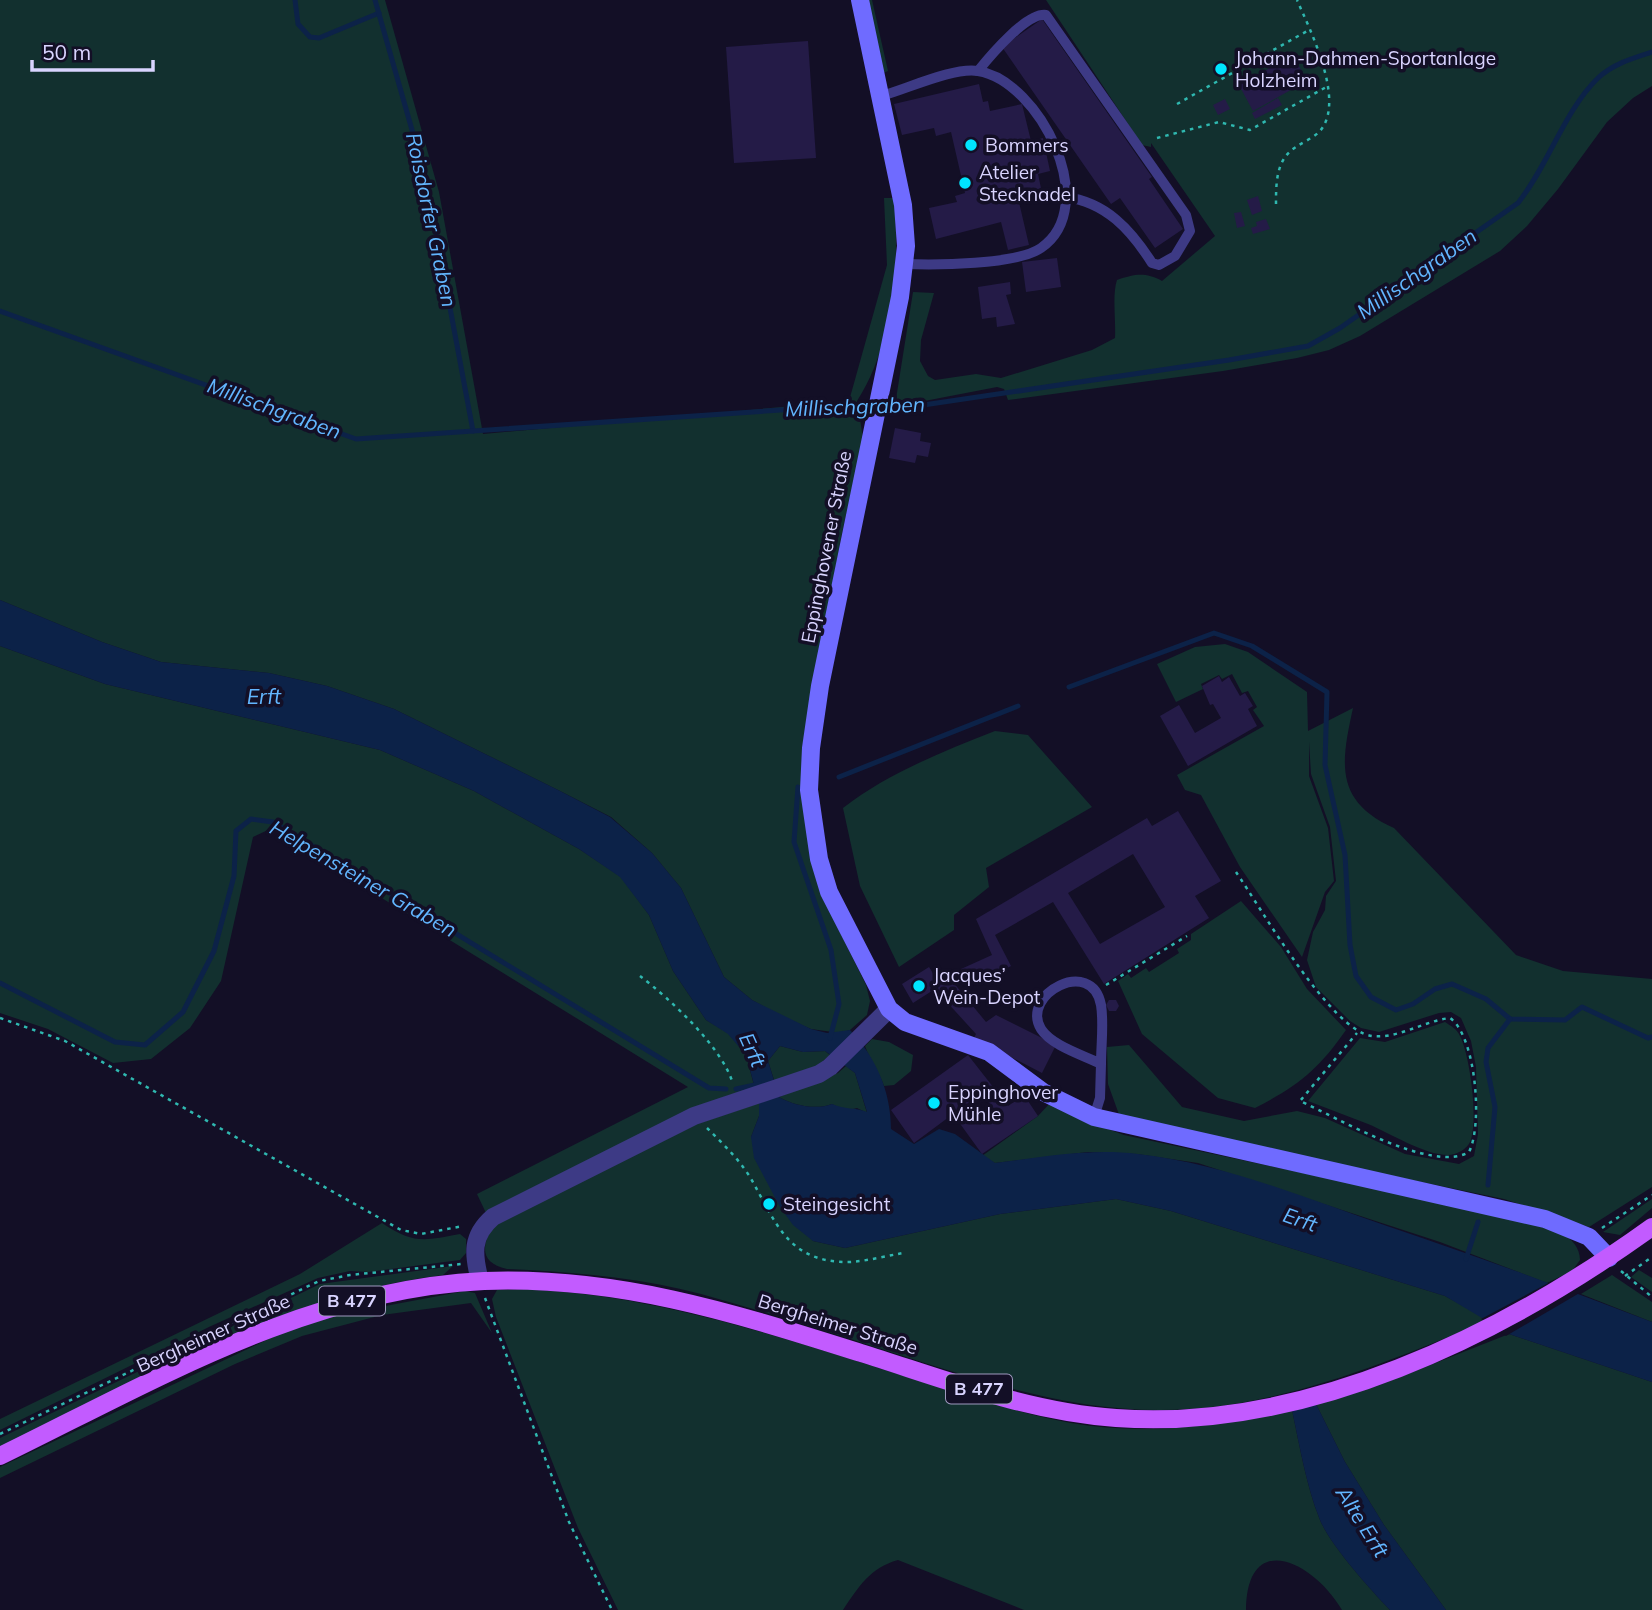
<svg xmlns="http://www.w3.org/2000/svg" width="1652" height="1610" viewBox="0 0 1652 1610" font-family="Mulish,sans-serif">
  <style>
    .green { fill: #12302f }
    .water { fill: #0c2248; fill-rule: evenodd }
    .pier { fill: #130f26 }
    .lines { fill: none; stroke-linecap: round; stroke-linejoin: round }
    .stream { stroke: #0c2248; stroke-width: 5 }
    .building { fill: #241b47; fill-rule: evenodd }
    .path { stroke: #2fb8b0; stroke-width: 2.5; stroke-dasharray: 3.5 5; stroke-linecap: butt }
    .lane { stroke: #3d3a85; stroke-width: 10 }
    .street { stroke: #3d3a85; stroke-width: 18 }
    .secondary { stroke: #6f6bff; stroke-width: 18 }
    .primary { stroke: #c25bff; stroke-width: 18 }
    .poi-dot { fill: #00e5ff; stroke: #130f26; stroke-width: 2.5 }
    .labels { text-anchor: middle; stroke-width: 7; stroke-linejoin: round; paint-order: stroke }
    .shield { fill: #130f26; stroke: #9e99be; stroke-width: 2 }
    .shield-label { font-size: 18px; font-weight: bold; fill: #d9d4ff }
    .poi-label { font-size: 19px; fill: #d9d4ff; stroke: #130f26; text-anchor: start }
    .street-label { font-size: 19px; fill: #d9d4ff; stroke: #130f26 }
    .water-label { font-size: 21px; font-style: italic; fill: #62b6ff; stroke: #130f26 }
  </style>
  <rect width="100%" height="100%" fill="#130f26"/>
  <!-- green -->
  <g class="green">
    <path d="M0 0H385L439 192 483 434 849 401 887 265 884 198H894C900 265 894 343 857 401L863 438 841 538 802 748 831 914 866 985 870 1001 867 1015 850 1030 840 1033 811 1029 781 1016 752 1000 724 977 681 888 652 853 611 817 560 791 394 709 327 686 269 673 161 662 102 642 0 600Z"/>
    <path d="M867 0H872L888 71 883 73Z"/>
    <path d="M1046 0H1652V86L1633 98 1607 122 1558 189 1527 226 1500 251 1360 336 1329 350 1297 358 1223 371 1008 400 1004 389 997 387 914 403 896 399 913 292 934 293 921 340 920 361 928 376 935 380 976 374 1001 378 1092 350 1115 338C1116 320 1112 295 1117 280 1135 274 1145 272 1162 281L1215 236 1151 143V147L1142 145Z"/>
    <path d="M1225 644 1248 652 1307 692 1308 731 1353 708C1341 763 1334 801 1394 828L1516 955 1563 971 1652 979V1187L1589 1227 1504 1199 1121 1120 1108 1084 1107 1047 1129 1045 1182 1107 1244 1121 1297 1111 1325 1118 1405 1154 1459 1164 1474 1156 1478 1134 1476 1067 1471 1041 1461 1018 1451 1012 1439 1013 1379 1032 1361 1028 1350 1021 1316 987 1307 960 1313 932 1325 910 1326 896 1336 881 1330 827 1311 774 1309 742V776L1328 828 1334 881 1325 892 1302 957 1240 867 1201 795 1185 790 1177 775 1264 726 1253 710 1257 707 1248 691 1242 693 1232 674 1222 679 1219 675 1201 684 1203 689 1176 702 1157 664 1195 647Z"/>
    <path d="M0 646 105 684 380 750 474 791 579 849 621 877 649 915 673 971 706 1020 728 1033 746 1055 755 1089 729 1095 679 1115 486 1213 477 1194 688 1087 270 829 253 837 221 981 190 1028 151 1059 113 1063 48 1029 0 1013Z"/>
    <path d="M995 731 1028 735 1092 807 986 868 989 887 954 915V930L899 967 860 886 843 808C888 773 942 752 995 731Z"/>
    <path d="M1241 901 1281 947 1307 989 1346 1030C1318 1070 1298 1086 1255 1108L1218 1098 1142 1034 1118 981 1128 974 1131 978 1146 968 1149 972 1179 953 1177 949 1191 940V934Z"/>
    <path d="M1445 1022C1451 1026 1457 1029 1460 1036 1470 1055 1479 1123 1470 1142 1467 1149 1456 1155 1448 1155 1424 1155 1390 1133 1368 1124 1348 1116 1328 1109 1308 1101L1360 1038 1385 1042Z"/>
    <path d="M872 1039 889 1042 913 1055 911 1071 894 1085 884 1086C879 1072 870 1060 865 1046Z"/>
    <path d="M780 1046 803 1052 825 1051 830 1055 814 1069 775 1083 768 1061Z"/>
    <path d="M846 1066 855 1073 867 1113 857 1108 846 1111 832 1104C817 1110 794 1106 779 1097L838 1073Z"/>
    <path d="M1051 1102 1086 1121 1124 1135 1505 1216C1529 1223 1580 1228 1580 1260L1572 1271 1547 1283 1440 1242 1198 1163 1137 1154 1088 1152 995 1163 982 1156 1038 1116Z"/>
    <path d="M759 1103V1116L751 1137 813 1241 845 1248 1000 1214 1116 1199 1171 1211 1445 1296 1489 1320C1386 1363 1274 1410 1160 1410 1079 1410 1005 1388 928 1364 853 1340 777 1315 701 1294 637 1277 573 1272 507 1269 479 1263 481 1244 495 1224L685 1128Z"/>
    <path d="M1652 1199V1208L1620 1235 1603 1232Z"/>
    <path d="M382 1223C414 1244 423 1241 460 1234L466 1239V1253L460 1260 368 1272 350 1271 318 1278 211 1326 0 1430V1419L300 1274Z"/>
    <path d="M453 1266 443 1275C283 1295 143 1378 0 1447V1438L320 1284Z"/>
    <path d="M1639 1270 1652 1278V1292L1631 1277Z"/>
    <path d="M1612 1275 1652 1302V1322L1581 1294Z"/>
    <path d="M527 1289C664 1296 793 1341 923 1382 972 1397 1021 1414 1071 1423 1145 1436 1220 1426 1292 1410 1300 1447 1306 1485 1320 1520 1331 1546 1370 1589 1390 1610H1342C1314 1562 1247 1528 1246 1610H1024L898 1560C870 1568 859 1586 843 1610H618L578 1528 496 1317 492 1299 497 1290Z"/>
    <path d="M465 1291 475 1293 492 1333 471 1303 382 1315 302 1336 235 1364 0 1478V1467L281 1333 332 1316Z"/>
    <path d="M1509 1334 1652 1382V1610H1446L1384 1525 1345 1462 1316 1404 1377 1386Z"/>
  </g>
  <!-- water -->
  <g class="water">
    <path d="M0 600 102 642 161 662 269 673 327 686 394 709 560 791 610 817 652 853 681 888 724 977 752 1000 811 1029 827 1033 850 1030C876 1057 891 1092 891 1129L914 1144 939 1129 955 1134 995 1163C1043 1157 1090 1148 1138 1154 1225 1164 1305 1198 1387 1226 1476 1256 1564 1288 1652 1322V1382L1509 1334 1445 1296 1171 1211 1116 1199 1000 1214 845 1248 813 1241 793 1225 780 1207 754 1158 751 1137 759 1116V1103L746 1055 728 1034 706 1020 673 971 649 915 620 877 579 849 474 791 380 750 105 684 0 646ZM780 1046 803 1052 825 1051 855 1073 867 1112C855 1107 845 1110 832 1104 817 1110 794 1106 779 1097L768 1061Z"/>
    <path d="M1316 1404 1345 1462 1384 1525 1446 1610H1390C1370 1589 1331 1546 1320 1520 1306 1485 1300 1447 1292 1410Z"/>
  </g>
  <!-- pier -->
  <path class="pier" d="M1552 1281 1583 1291 1506 1336 1481 1319Z"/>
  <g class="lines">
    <!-- stream -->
    <g class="stream">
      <path d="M295 0 298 24 310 37 319 38 379 13"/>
      <path d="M375 0 426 179 473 431"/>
      <path d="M0 311 356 439 869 404 903 408 1229 360 1308 346 1340 328 1518 203C1548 166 1564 111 1598 78 1613 64 1633 58 1652 52"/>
      <path d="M1069 687 1214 633 1252 646 1327 692 1325 765 1345 855 1350 945 1356 976 1371 997 1396 1010 1413 1004 1435 989 1452 984 1486 999 1510 1019 1565 1020 1582 1007 1648 1038 1652 1037"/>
      <path d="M839 777 1018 706"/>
      <path d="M798 787 794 842 831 950 839 1004 830 1038"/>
      <path d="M0 983 115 1042 145 1045 183 1012 214 951 234 876 236 831 251 819 273 822 709 1088 726 1089"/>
      <path d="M736 1089 760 1084"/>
      <path d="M1488 1185 1495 1107 1486 1062 1488 1048 1510 1019"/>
      <path d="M1466 1259 1478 1222"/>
    </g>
  </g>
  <!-- building -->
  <g class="building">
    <path d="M1042 19 1152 177 1149 179 1183 229 1155 248 1120 198 1111 204 1002 47Z"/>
    <path d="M808 41 816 158 734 163 726 47Z"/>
    <path d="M1293 55 1307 81 1253 111 1239 85Z"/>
    <path d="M979 84 983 102 988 101 990 111 1022 104 1031 141 1043 138 1050 171 1038 174 1042 193 1018 198 1029 245 1008 250 1001 222 936 239 929 208 957 202 955 196 965 193 951 132 936 136 934 128 902 135 894 104Z"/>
    <path d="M1278 98 1282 105 1255 119 1252 113Z"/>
    <path d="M1225 99 1230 109 1218 115 1213 105Z"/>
    <path d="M1258 196 1262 211 1252 215 1247 200Z"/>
    <path d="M1241 212 1245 226 1237 228 1234 213Z"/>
    <path d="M1266 219 1270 229 1253 234 1251 228 1257 226 1256 222Z"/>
    <path d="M1057 258 1061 287 1026 292 1022 262Z"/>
    <path d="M1010 282 1011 294 1006 295 1015 324 997 327 996 317 982 319 978 287Z"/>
    <path d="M895 428 921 433 920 441 931 443 928 457 917 455 915 463 889 458Z"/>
    <path d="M1219 676 1222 682 1229 677 1240 696 1245 693 1253 706 1248 709 1257 726 1188 766 1160 716 1179 705 1195 733 1221 718 1213 704 1210 705 1202 686Z"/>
    <path d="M1178 811 1221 881 1195 896 1209 918 1104 984 1053 902 995 935 1011 966 969 987 961 969 992 955 976 919 1147 818 1152 826ZM1133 854 1165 907 1100 944 1068 893Z"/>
    <path d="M929 967 939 983 948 976 986 1022 996 1015 1056 1045 1042 1073 974 1038 976 1034 935 989 913 1003 902 984Z"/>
    <path d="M1109 1000H1116L1119 1006 1116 1011H1109L1106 1005Z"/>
    <path d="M968 1055 1008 1106 1024 1095 1038 1116 982 1154 953 1114 914 1143 891 1110ZM977 1097 981 1102 986 1099 997 1112 980 1125 966 1105Z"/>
  </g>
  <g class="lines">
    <!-- path -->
    <g class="path">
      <path d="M1177 104 1309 30"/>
      <path d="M1157 138 1219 122 1250 130 1328 86"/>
      <path d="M1276 204C1276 183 1276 159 1296 147 1303 142 1313 138 1319 132 1347 103 1310 30 1297 0"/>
      <path d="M1236 872C1261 908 1331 1031 1372 1036 1398 1039 1424 1021 1450 1018 1476 1036 1483 1125 1469 1152 1432 1174 1336 1117 1300 1101L1357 1033"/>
      <path d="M640 976C670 999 723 1048 733 1084"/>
      <path d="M1106 985 1187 936"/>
      <path d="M0 1018 65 1041 401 1230 421 1234 463 1226"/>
      <path d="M707 1128C722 1143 738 1158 750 1177 776 1222 787 1263 850 1262 867 1261 886 1256 903 1253"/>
      <path d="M1602 1228 1652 1195"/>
      <path d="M1621 1271 1652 1297"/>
      <path d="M1625 1276 1652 1257"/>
      <path d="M485 1298 569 1522 612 1610"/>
      <path d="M0 1434 319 1281 350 1275 461 1264"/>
    </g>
    <!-- lane -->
    <g class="lane">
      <path d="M978 71C990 56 1027 12 1046 15L1186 215 1190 231 1175 256 1159 265 1152 263C1131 230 1106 202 1065 197"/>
      <path d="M881 96C907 89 953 67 978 71 1040 81 1102 206 1041 248 1016 265 935 265 905 264"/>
      <path d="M1094 1117 1100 1098 1101 1064C1083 1055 1052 1046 1041 1029 1020 994 1092 956 1101 1005 1104 1023 1101 1045 1101 1064"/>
    </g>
    <!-- street -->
    <path class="street" d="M480 1281C473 1254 471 1236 493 1217L694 1116 819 1074 830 1067 889 1009"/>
    <!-- secondary -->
    <path class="secondary" d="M860 0 903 205 906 246 900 297 820 686 811 748 809 790 819 859 829 892 889 1009 905 1022 989 1052 1043 1092 1094 1117 1545 1219 1589 1237 1609 1258"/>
    <!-- primary -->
    <path class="primary" d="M0 1456C154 1381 308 1289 484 1281 619 1276 734 1313 861 1353 944 1379 1028 1412 1116 1418 1305 1432 1502 1335 1652 1227"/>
  </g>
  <!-- markers -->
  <g class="poi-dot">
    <circle cx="1221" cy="69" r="7"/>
    <circle cx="971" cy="145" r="7"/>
    <circle cx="965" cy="183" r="7"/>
    <circle cx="919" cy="986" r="7"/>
    <circle cx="934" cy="1103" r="7"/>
    <circle cx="769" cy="1204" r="7"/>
  </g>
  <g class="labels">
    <!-- shield labels -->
    <g class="shield">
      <rect x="319" y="1286.5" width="66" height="29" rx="5"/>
      <rect x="946" y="1374.5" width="66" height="29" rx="5"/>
    </g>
    <g class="shield-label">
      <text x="352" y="1307">B 477</text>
      <text x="979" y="1395">B 477</text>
    </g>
    <!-- poi labels -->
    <g class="poi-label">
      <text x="1235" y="65">Johann-Dahmen-Sportanlage<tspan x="1235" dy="22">Holzheim</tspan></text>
      <text x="985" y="152">Bommers</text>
      <text x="979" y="179">Atelier<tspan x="979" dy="22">Stecknadel</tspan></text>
      <text x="933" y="982">Jacques’<tspan x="933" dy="22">Wein-Depot</tspan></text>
      <text x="948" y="1099">Eppinghover<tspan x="948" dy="22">Mühle</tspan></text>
      <text x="783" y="1211">Steingesicht</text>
    </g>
    <!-- street labels -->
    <g class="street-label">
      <text transform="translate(826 547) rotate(-79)" y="7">Eppinghovener Straße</text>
      <text transform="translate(838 1324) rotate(17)" y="7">Bergheimer Straße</text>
      <text transform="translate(213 1333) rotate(-24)" y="7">Bergheimer Straße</text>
    </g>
    <!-- water labels -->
    <g class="water-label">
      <text transform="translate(431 220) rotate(78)" y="7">Roisdorfer Graben</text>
      <text transform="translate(1417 274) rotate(-35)" y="7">Millischgraben</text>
      <text transform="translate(855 407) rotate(-2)" y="7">Millischgraben</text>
      <text transform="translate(274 409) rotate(20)" y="7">Millischgraben</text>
      <text x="264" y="704">Erft</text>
      <text transform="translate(363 879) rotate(30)" y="7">Helpensteiner Graben</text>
      <text transform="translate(752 1050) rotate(66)" y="7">Erft</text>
      <text transform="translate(1300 1220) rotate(19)" y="7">Erft</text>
      <text transform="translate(1362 1522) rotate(58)" y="7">Alte Erft</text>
    </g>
  </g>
  <!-- scale -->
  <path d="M32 60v10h121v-10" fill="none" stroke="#d9d4ff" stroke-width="3.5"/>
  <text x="42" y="60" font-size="21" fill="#d9d4ff" stroke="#130f26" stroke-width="5" paint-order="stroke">50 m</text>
</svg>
